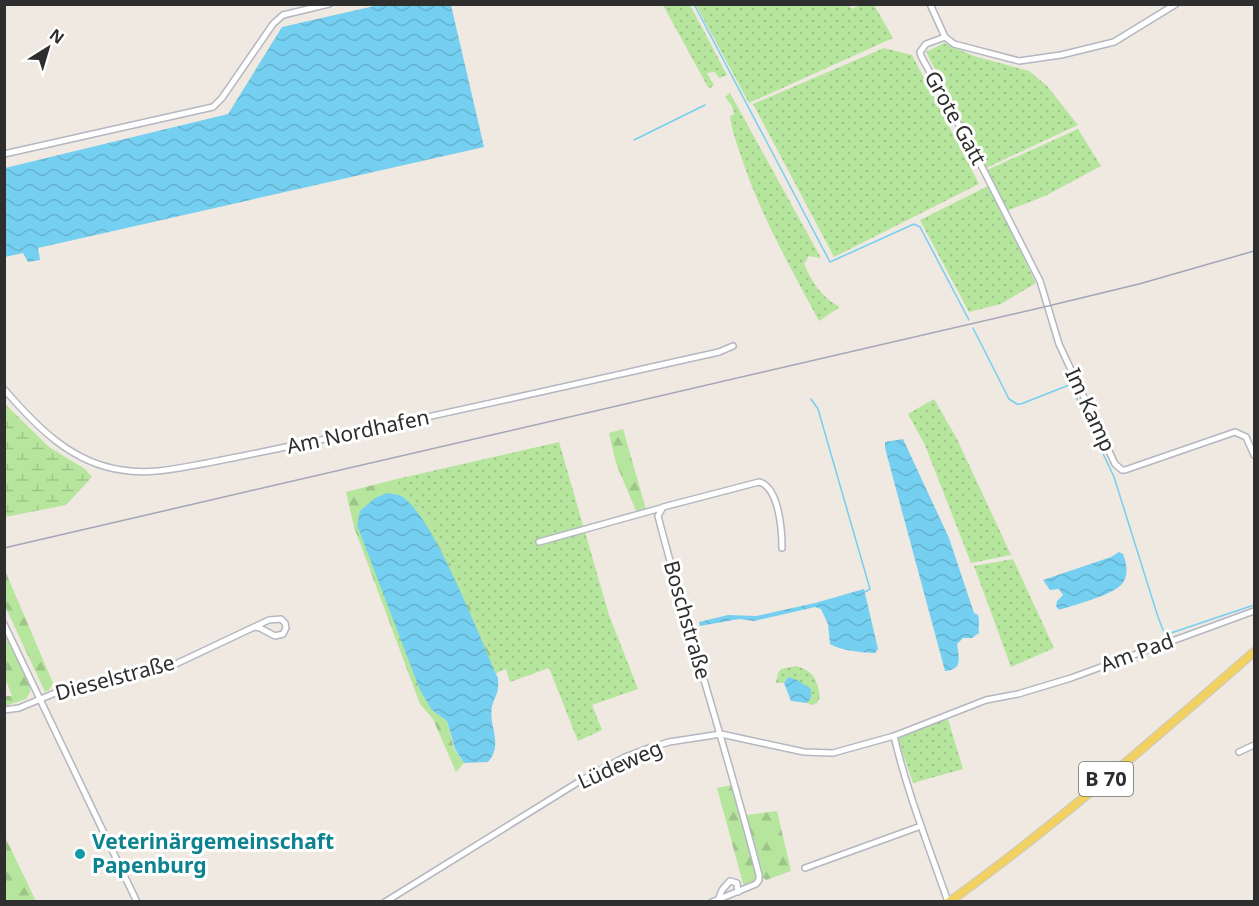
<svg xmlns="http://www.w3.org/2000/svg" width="1259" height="906" viewBox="0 0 1259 906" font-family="'Noto Sans',sans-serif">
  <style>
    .green { fill: url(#green-dots) }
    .forest { fill: url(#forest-firs) }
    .wetland { fill: url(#wetland-marsh) }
    .water { fill: url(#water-waves) }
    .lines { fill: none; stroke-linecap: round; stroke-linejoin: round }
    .stream { stroke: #75cff0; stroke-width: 1.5 }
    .street-casing { stroke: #b4b7c1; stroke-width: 8 }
    .primary-casing { stroke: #c9c9c9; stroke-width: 10 }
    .street { stroke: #fff; stroke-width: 5 }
    .primary { stroke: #f2d163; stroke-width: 8 }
    .rail { stroke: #a3a6b8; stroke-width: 1.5 }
    .culture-dot { fill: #0f9aa8; stroke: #fff; stroke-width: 2 }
    .labels { text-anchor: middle; stroke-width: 6; stroke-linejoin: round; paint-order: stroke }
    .shield { fill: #fff; stroke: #6d6d6d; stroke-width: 1.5 }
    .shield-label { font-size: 20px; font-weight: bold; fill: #2e2e2e }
    .street-label { font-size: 21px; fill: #2e2e2e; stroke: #fff }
    .culture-label { font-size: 21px; font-weight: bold; fill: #0d838f; stroke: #fff; text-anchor: start }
  </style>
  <defs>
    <pattern id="green-dots" width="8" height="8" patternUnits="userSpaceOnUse" patternTransform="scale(1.5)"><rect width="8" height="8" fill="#b6e59e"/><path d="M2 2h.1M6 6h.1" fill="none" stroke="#9dc588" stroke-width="1.8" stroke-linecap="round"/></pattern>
    <pattern id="forest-firs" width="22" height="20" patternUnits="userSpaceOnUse" patternTransform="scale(1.5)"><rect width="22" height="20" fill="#b6e59e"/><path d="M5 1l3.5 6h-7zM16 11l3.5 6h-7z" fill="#9dc588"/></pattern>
    <pattern id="wetland-marsh" width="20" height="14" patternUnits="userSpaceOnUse" patternTransform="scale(1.5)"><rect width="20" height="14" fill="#b6e59e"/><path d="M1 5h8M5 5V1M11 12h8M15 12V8" fill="none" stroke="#9dc588"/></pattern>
    <pattern id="water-waves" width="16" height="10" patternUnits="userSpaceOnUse" patternTransform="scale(1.5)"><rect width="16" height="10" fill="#75cff0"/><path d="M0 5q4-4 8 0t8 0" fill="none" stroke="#66b2ce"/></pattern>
  </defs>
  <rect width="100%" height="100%" fill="#efe9e1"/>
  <!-- green -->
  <g class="green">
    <path d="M848 4 852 9 860 5H874L893 38 749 103 696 5Z"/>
    <path d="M663 5H690L727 75 719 78 715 72 707 73 714 85 709 89Z"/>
    <path d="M944 43 974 56 1029 71 1047 86 1078 125 986 168 926 52Z"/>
    <path d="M884 48 912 55 979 184 834 257 753 104Z"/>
    <path d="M730 93 821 258 809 256 804 264C813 283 821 297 840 307L819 321C792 270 763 220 744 165 739 149 732 133 730 116L734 114 732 106 725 97Z"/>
    <path d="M1078 129 1101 166 1045 196 1006 211 987 170Z"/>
    <path d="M988 186 1036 283 1001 304 969 312 920 220Z"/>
    <path d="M934 399 957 439 1011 555 971 563 925 445 908 414Z"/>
    <path d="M559 442 609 615 638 689 592 705 602 730 578 741 549 668 510 682 506 669 499 672 450 562 430 524 417 505 399 491 397 479Z"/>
    <path d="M1013 559 1054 648 1011 667 974 566Z"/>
    <path d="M796 666C814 671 817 679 820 697L817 703 811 705 807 703 811 698 788 677 784 683H776L778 673 781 669Z"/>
    <path d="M948 719 963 769 913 783 898 740 900 736Z"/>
  </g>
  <!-- forest -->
  <g class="forest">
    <path d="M623 429 646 509 636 511 616 463 609 433Z"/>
    <path d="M397 479 399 491 417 505 430 524 450 562 499 672 496 674 446 562 437 546 432 710 447 721 454 749 464 763 456 772 433 719 420 704 354 527 346 492Z"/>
    <path d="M4 558 6 573 53 683 49 690 45 692 5 606Z"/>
    <path d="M5 636 30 685V692L26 699 5 706V696H12L5 678Z"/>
    <path d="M731 785 757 876 756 880 744 887 717 788Z"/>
    <path d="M777 811 791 871 766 880 762 877V870L746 815Z"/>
    <path d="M5 837 36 901H5Z"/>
  </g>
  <!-- wetland -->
  <path class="wetland" d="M4 403 49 447 85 469 92 477 66 505 5 517Z"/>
  <!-- water -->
  <g class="water">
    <path d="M379 5H451L484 147 38 248 40 260 28 262 23 253 5 257V168L228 114 282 27Z"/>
    <path d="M903 439 949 538 974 613 978 615C980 621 978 626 979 633L972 638H963L957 644C959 657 963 670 945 671L885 448V442Z"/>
    <path d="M387 493C391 494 397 494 401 496 433 514 481 641 498 678 499 695 496 693 492 706 488 726 504 744 488 762L464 763 455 749 447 721 432 710 420 690 357 525 360 511 375 498Z"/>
    <path d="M1119 552 1123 554C1127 564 1129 577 1121 585 1110 596 1074 605 1059 610L1056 606 1057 601 1063 595 1059 589 1050 590 1043 580 1111 557Z"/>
    <path d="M864 589 878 649 875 653C863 653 839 650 830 644L828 624 821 609 815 607 754 621 739 619 700 626 699 622 728 615 756 616 815 603Z"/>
    <path d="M788 677 797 680 811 689V698L807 703 791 701 784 683Z"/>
  </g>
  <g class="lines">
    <!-- stream -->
    <g class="stream">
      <path d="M694 4 830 262 914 224 920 227 969 320"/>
      <path d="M634 140 705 105"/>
      <path d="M973 328 1009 399 1017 404H1021L1069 385 1072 388 1114 477 1158 617 1165 635 1254 605"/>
      <path d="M811 399 818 409 870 589 865 592"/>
    </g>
    <!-- street casing -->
    <g class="street-casing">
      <g id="street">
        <path d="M930 4 945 37 954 44 1019 61 1061 55 1114 42 1176 4"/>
        <path d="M945 37 926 44 920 52 921 56 983 169 1040 281 1059 344 1115 464 1122 470H1125L1235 432 1246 437 1254 455"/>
        <path d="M4 154 213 107 222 98 273 24 283 15 329 4"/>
        <path d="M4 389C36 426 71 463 122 470 150 475 179 468 207 463 239 457 270 450 301 444 441 415 580 383 719 352L733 346"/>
        <path d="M539 542 661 508"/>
        <path d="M4 624 137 902"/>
        <path d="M4 710 19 708 55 693 163 670 269 620 281 619 285 623 286 628 283 634 275 636 260 628 255 627"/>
        <path d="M894 736C907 792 929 847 948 902"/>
        <path d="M1239 752 1254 745"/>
        <path d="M805 868 921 826"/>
        <path d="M719 898 722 890 730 881 737 883 738 892"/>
        <path d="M385 902 580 781 625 757 649 748 669 742 721 734 804 752 833 753 894 736 986 700 1018 694 1071 678 1254 611"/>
        <path d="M712 902 756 884 759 880V875C728 754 689 636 658 516L663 507 759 482C779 487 782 530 782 548"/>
      </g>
    </g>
    <!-- primary casing -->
    <g class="primary-casing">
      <path id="primary" d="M949 902C1056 825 1155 738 1254 652"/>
    </g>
    <!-- street -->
    <use href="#street" class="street"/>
    <!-- primary -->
    <use href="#primary" class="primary"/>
    <!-- rail -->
    <path class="rail" d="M4 548 1048 306 1139 284 1254 251"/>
  </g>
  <!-- markers -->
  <circle class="culture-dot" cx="80" cy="854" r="6"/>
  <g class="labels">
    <!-- shield labels -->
    <rect class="shield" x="1079" y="762" width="54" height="34" rx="4.5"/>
    <g class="shield-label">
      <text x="1106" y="786">B 70</text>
    </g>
    <!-- street labels -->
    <g class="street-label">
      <text transform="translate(955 118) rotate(61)" y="7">Grote Gatt</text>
      <text transform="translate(1090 410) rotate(65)" y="7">Im Kamp</text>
      <text transform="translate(358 432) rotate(-12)" y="7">Am Nordhafen</text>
      <text transform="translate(687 620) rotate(74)" y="7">Boschstraße</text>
      <text transform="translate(1137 653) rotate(-20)" y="7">Am Pad</text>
      <text transform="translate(115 678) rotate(-15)" y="7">Dieselstraße</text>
      <text transform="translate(620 765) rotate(-24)" y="7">Lüdeweg</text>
    </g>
    <!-- culture labels -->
    <g class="culture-label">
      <text x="92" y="849">Veterinärgemeinschaft<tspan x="92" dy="24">Papenburg</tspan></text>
    </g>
  </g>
  <!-- border -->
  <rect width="1259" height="906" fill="none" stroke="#2e2e2e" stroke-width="12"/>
  <!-- north arrow -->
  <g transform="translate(48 48) rotate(37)" stroke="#ffffff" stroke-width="4.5" paint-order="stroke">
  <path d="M0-4.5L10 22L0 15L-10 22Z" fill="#2e2e2e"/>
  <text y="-9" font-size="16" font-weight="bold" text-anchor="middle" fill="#2e2e2e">N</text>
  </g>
</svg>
